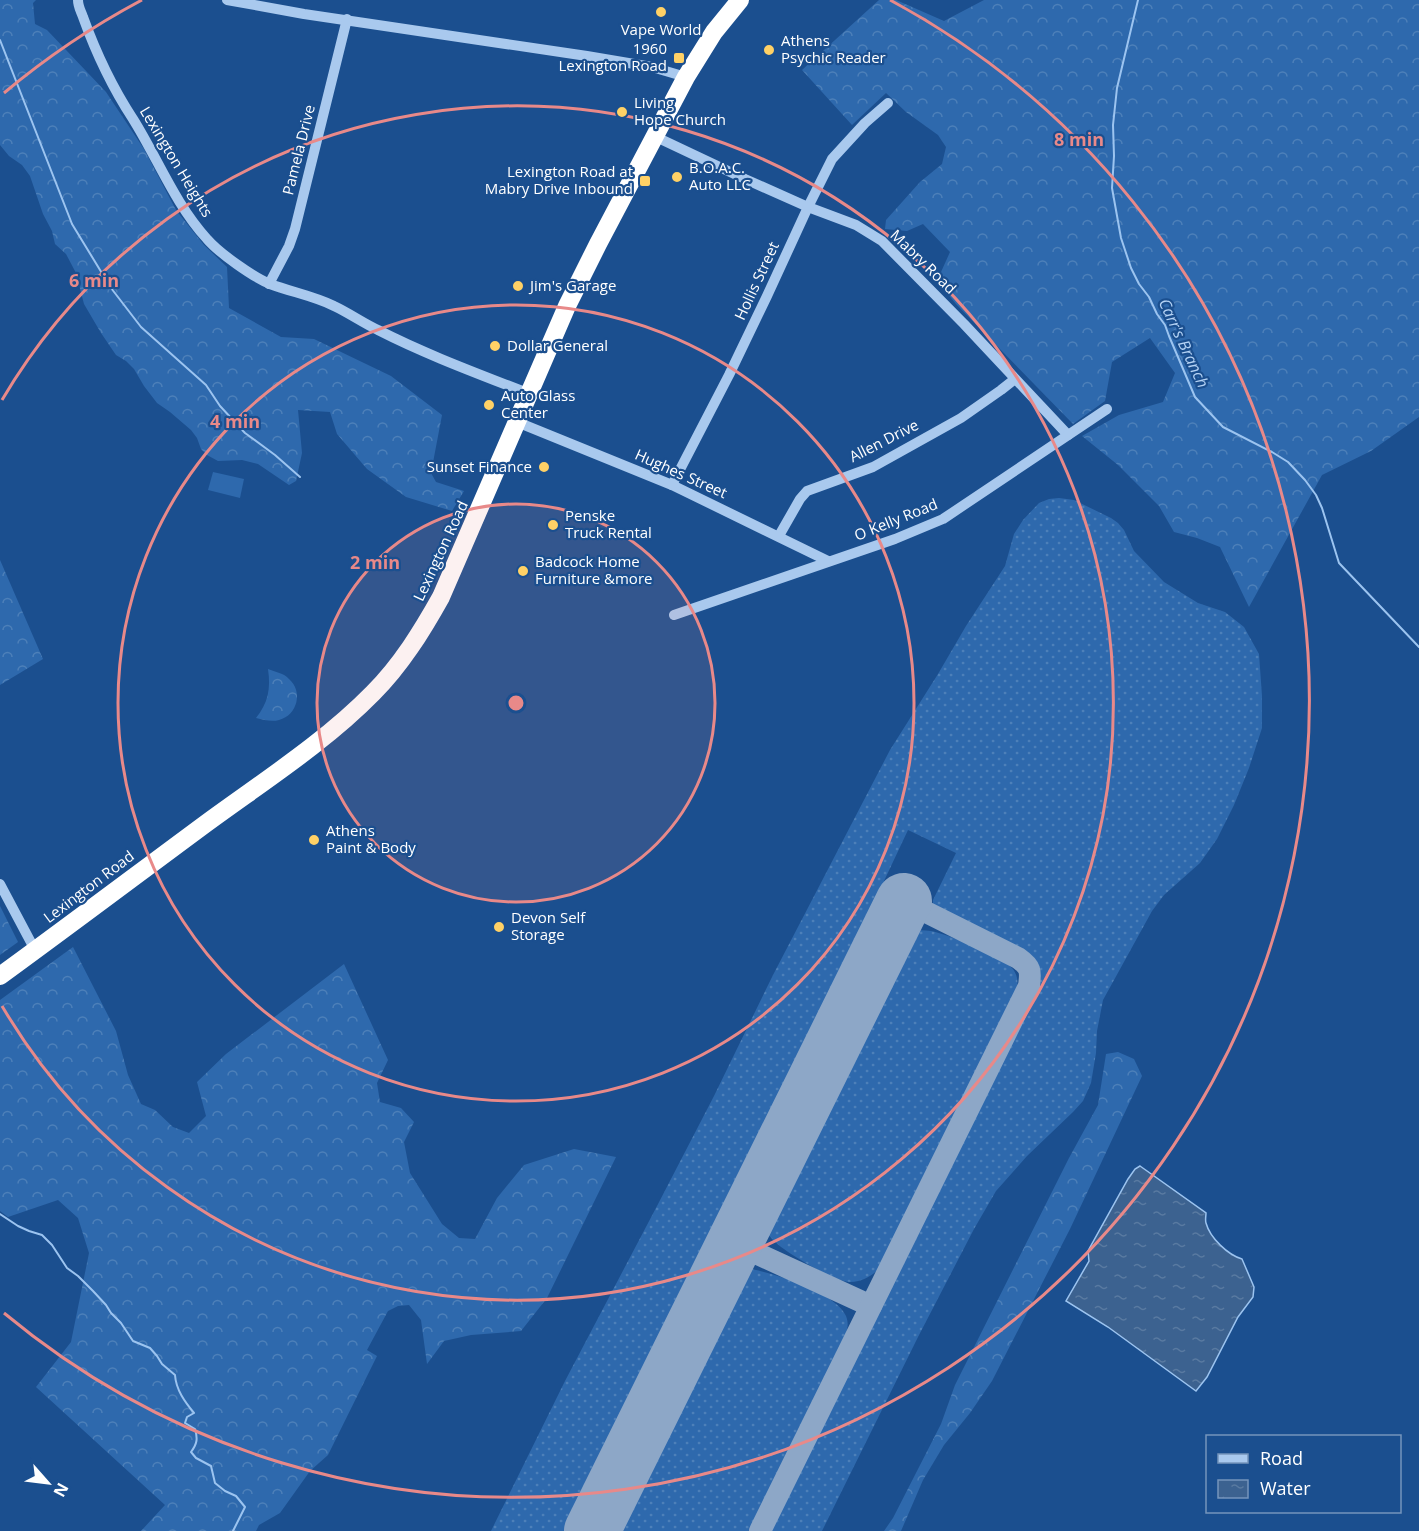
<svg xmlns="http://www.w3.org/2000/svg" width="1419" height="1531" viewBox="0 0 1419 1531" font-family="'Open Sans',sans-serif">
  <style>
    .grass { fill: url(#grass-dots) }
    .forest { fill: url(#forest-crowns) }
    .pitch { fill: #2e69ad }
    .water { fill: url(#water-ripples); stroke: #9cc4f0; stroke-width: 1.5 }
    .lines { fill: none; stroke-linecap: round; stroke-linejoin: round }
    .stream { stroke: #9cc4f0; stroke-width: 2 }
    .taxiway { stroke: #8da7c7; stroke-width: 22 }
    .runway { stroke: #8da7c7; stroke-width: 56 }
    .minor { stroke: #a9c9ee; stroke-width: 10 }
    .highway { stroke: #fff; stroke-width: 18 }
    .ring { fill: none; stroke: #e88989; stroke-width: 3 }
    .poi-dot { fill: #ffd166; stroke: #1b4f8f; stroke-width: 2 }
    .labels { text-anchor: middle; stroke-width: 4.5; stroke-linejoin: round; paint-order: stroke }
    .poi-label { font-size: 15px; fill: #fff; stroke: #1b4f8f; text-anchor: start }
    .street-label { font-size: 15px; fill: #fff; stroke: #1b4f8f }
    .water-label { font-size: 16px; font-style: italic; fill: #b5d3f5; stroke: #1b4f8f }
    .centre { fill: #e88989; stroke: #1b4f8f; stroke-width: 3 }
    .ring-label { font-size: 18px; text-anchor: middle; font-weight: bold; fill: #e88989; stroke: #1b4f8f; stroke-width: 4.5; stroke-linejoin: round; paint-order: stroke }
  </style>
  <defs>
    <pattern id="grass-dots" width="8" height="8" patternUnits="userSpaceOnUse" patternTransform="scale(1.5)"><rect width="8" height="8" fill="#2e69ad"/><path d="M2 2h.1M6 6h.1" fill="none" stroke="#4d80b9" stroke-width="1.8" stroke-linecap="round"/></pattern>
    <pattern id="forest-crowns" width="20" height="18" patternUnits="userSpaceOnUse" patternTransform="scale(1.5)"><rect width="20" height="18" fill="#2e69ad"/><path d="M2 6a3 3 0 1 1 6 0M12 15a3 3 0 1 1 6 0" fill="none" stroke="#4d80b9"/></pattern>
    <pattern id="water-ripples" width="26" height="14" patternUnits="userSpaceOnUse" patternTransform="scale(1.5)"><rect width="26" height="14" fill="#3c6290"/><path d="M2 4q2-2 4 0t4 0M15 11q2-2 4 0t4 0" fill="none" stroke="#597aa1"/></pattern>
  </defs>
  <rect width="100%" height="100%" fill="#1b4f8f"/>
  <!-- grass -->
  <g class="grass">
    <path d="M1059 498 1074 500 1111 518 1118 523 1124 530 1134 551 1164 582 1198 603 1225 612 1244 627 1259 654 1262 696V728L1249 768 1234 805 1217 839 1200 863 1164 895 1152 911 1103 1000 1097 1031 1096 1053 1091 1083 1083 1101 1073 1112 1027 1156 996 1191 974 1229 918 1337 822 1531H771L1039 988C1042 973 1039 962 1028 952L933 905V900L956 853 908 830 884 881 889 884 570 1531H491L565 1381 657 1206 714 1096 773 975 890 750 938 674 966 626 1005 566 1014 534 1023 520 1039 503 1049 499Z"/>
    <path d="M912 930C918 930 924 930 931 931 947 934 1002 956 1012 968 1018 975 1018 982 1017 991L879 1269C871 1276 862 1282 850 1282 836 1282 796 1258 784 1249 776 1244 770 1236 763 1230Z"/>
    <path d="M745 1268C769 1271 836 1292 846 1316 850 1326 846 1334 842 1344L749 1531H613L741 1272Z"/>
  </g>
  <!-- forest -->
  <g class="forest">
    <path d="M0 0H36L33 3 35 24 47 30 106 92 144 149 176 210 204 245 227 267 229 308 281 337 314 339 391 376 442 415 431 473 436 482 464 491 452 511 406 497 367 469 337 434 330 412 298 410 302 453 296 481 289 485 258 464 242 460 218 461 207 455 201 449 197 438 191 430 170 412 157 403 144 386 134 369 126 361 116 355 101 333 84 304 76 273 66 254 55 244 52 231 43 214 30 176 22 165 9 156 0 145Z"/>
    <path d="M879 0H896L944 21 984 0H1419V417L1371 451 1322 475 1249 607 1220 547 1197 538 1174 532 1159 506 1118 465 1082 436 1119 415 1163 402 1175 373 1150 338 1112 362 1105 401 1073 424 956 304 937 281 950 252 923 224 907 231 885 229 886 220 920 182 942 164 946 147 938 135 906 112 886 93 852 125 802 70Z"/>
    <path d="M0 560 43 659 0 685Z"/>
    <path d="M268 669C275 672 284 673 289 679 303 691 298 715 279 720 272 722 264 720 256 718 268 703 271 689 268 669Z"/>
    <path d="M0 906 18 942 0 955Z"/>
    <path d="M73 947 116 1031 128 1075 141 1104 155 1110 173 1127 189 1133 206 1116 197 1082 226 1054 344 964 388 1060 377 1083 380 1102 401 1108 414 1122 404 1142 410 1173 442 1224 459 1238 475 1239 497 1198 524 1165 574 1149 616 1157 547 1298 521 1331 471 1335 444 1341 427 1364 421 1320 409 1305 398 1306 388 1311 367 1350 377 1356 328 1455 310 1471 280 1513 259 1525 256 1531H141L165 1505 36 1387 71 1342 89 1253 78 1218 58 1200 8 1217 0 1211V1000Z"/>
    <path d="M1118 1052 1134 1059 1142 1076 1070 1229 992 1381 970 1413 944 1445 923 1480 901 1531H884L893 1518 941 1424 955 1385 1069 1158 1098 1105 1106 1054Z"/>
  </g>
  <!-- pitch -->
  <path class="pitch" d="M213 472 244 479 240 498 208 490Z"/>
  <!-- water -->
  <path class="water" d="M1140 1166 1206 1213C1206 1216 1205 1220 1206 1223 1210 1238 1228 1255 1242 1259L1254 1287 1253 1297 1238 1317 1207 1377 1196 1391 1108 1327 1066 1301 1089 1261 1088 1251 1128 1179 1135 1169Z"/>
  <g class="lines">
    <!-- stream -->
    <g class="stream">
      <path d="M1138 0 1117 88 1113 125 1114 156 1112 188 1121 238 1131 268 1139 284 1149 297 1157 314 1165 325 1169 336 1195 397 1223 427 1272 452 1288 462 1305 480 1316 495 1322 508 1339 563 1419 647"/>
      <path d="M0 40 72 224 111 288 141 327 206 385 220 406 245 433 275 455 300 477"/>
      <path d="M0 1214 18 1226 29 1231 42 1235 52 1245 67 1268 78 1276 93 1291 106 1305 111 1313 121 1323 133 1341 150 1348 157 1356 162 1364 175 1375C176 1390 185 1402 194 1413L187 1417 185 1423 195 1429C198 1439 197 1444 191 1452L196 1458 211 1466 215 1483 225 1491 236 1496 245 1507 233 1531"/>
    </g>
    <!-- taxiway -->
    <g class="taxiway">
      <path d="M734 1243 871 1306"/>
      <path d="M760 1531 1029 986C1031 971 1031 967 1018 958L904 901"/>
    </g>
    <!-- runway -->
    <path class="runway" d="M592 1531 904 901"/>
    <!-- minor -->
    <g class="minor">
      <path d="M78 0C78 7 81 11 83 17 96 53 112 87 133 119 158 159 175 204 207 239 219 253 253 277 270 284 291 292 314 296 334 306 349 313 363 323 378 330 427 355 479 374 530 394"/>
      <path d="M227 0 304 14 587 56 652 67 686 77"/>
      <path d="M654 136 745 179 808 207 856 225 882 241 964 324 1068 435"/>
      <path d="M269 284 289 246 295 229 347 19"/>
      <path d="M517 422 672 485 828 561"/>
      <path d="M672 485 729 375 767 296 808 207 832 159 865 123 888 103"/>
      <path d="M780 537V534L800 499 807 491 873 467 961 418 1001 390 1015 379"/>
      <path d="M674 615 895 539 943 519 1107 409"/>
      <path d="M0 884 35 950"/>
    </g>
    <!-- highway -->
    <path class="highway" d="M0 976C70 925 139 873 208 822 264 781 325 742 373 693 401 665 422 631 441 597L567 306 598 244 686 77 714 32 740 0"/>
  </g>
  <!-- distance rings -->
  <circle cx="516" cy="703" r="199" fill="#e88989" fill-opacity=".12"/>
  <g class="ring">
    <circle cx="516" cy="703" r="199"/>
    <circle cx="516" cy="703" r="398"/>
    <path d="M2 400A597 597 0 1 1 2 1006"/>
    <path d="M4 93A796 796 0 0 1 142 0M890 0A796 796 0 1 1 4 1313"/>
  </g>
  <!-- markers -->
  <g class="poi-dot">
    <circle cx="661" cy="12" r="6"/>
    <circle cx="769" cy="50" r="6"/>
    <rect x="673" y="52" width="12" height="12" rx="3"/>
    <circle cx="622" cy="112" r="6"/>
    <circle cx="677" cy="177" r="6"/>
    <rect x="639" y="175" width="12" height="12" rx="3"/>
    <circle cx="518" cy="286" r="6"/>
    <circle cx="495" cy="346" r="6"/>
    <circle cx="489" cy="405" r="6"/>
    <circle cx="544" cy="467" r="6"/>
    <circle cx="553" cy="525" r="6"/>
    <circle cx="523" cy="571" r="6"/>
    <circle cx="314" cy="840" r="6"/>
    <circle cx="499" cy="927" r="6"/>
  </g>
  <g class="labels">
    <!-- poi labels -->
    <g class="poi-label">
      <text x="661" y="35" text-anchor="middle">Vape World</text>
      <text x="781" y="46">Athens<tspan x="781" dy="17">Psychic Reader</tspan></text>
      <text x="667" y="54" text-anchor="end">1960<tspan x="667" dy="17">Lexington Road</tspan></text>
      <text x="634" y="108">Living<tspan x="634" dy="17">Hope Church</tspan></text>
      <text x="689" y="173">B.O.A.C.<tspan x="689" dy="17">Auto LLC</tspan></text>
      <text x="633" y="177" text-anchor="end">Lexington Road at<tspan x="633" dy="17">Mabry Drive Inbound</tspan></text>
      <text x="530" y="291">Jim's Garage</text>
      <text x="507" y="351">Dollar General</text>
      <text x="501" y="401">Auto Glass<tspan x="501" dy="17">Center</tspan></text>
      <text x="532" y="472" text-anchor="end">Sunset Finance</text>
      <text x="565" y="521">Penske<tspan x="565" dy="17">Truck Rental</tspan></text>
      <text x="535" y="567">Badcock Home<tspan x="535" dy="17">Furniture &amp;more</tspan></text>
      <text x="326" y="836">Athens<tspan x="326" dy="17">Paint &amp; Body</tspan></text>
      <text x="511" y="923">Devon Self<tspan x="511" dy="17">Storage</tspan></text>
    </g>
    <!-- street labels -->
    <g class="street-label">
      <text transform="translate(299 150) rotate(-76)" y="5">Pamela Drive</text>
      <text transform="translate(176 162) rotate(59)" y="5">Lexington Heights</text>
      <text transform="translate(923 262) rotate(44)" y="5">Mabry Road</text>
      <text transform="translate(757 281) rotate(-65)" y="5">Hollis Street</text>
      <text transform="translate(884 441) rotate(-27)" y="5">Allen Drive</text>
      <text transform="translate(681 474) rotate(24)" y="5">Hughes Street</text>
      <text transform="translate(896 520) rotate(-22)" y="5">O Kelly Road</text>
      <text transform="translate(441 551) rotate(-65)" y="5">Lexington Road</text>
      <text transform="translate(89 887) rotate(-37)" y="5">Lexington Road</text>
    </g>
    <!-- water labels -->
    <g class="water-label">
      <text transform="translate(1184 343) rotate(65)" y="6">Carr's Branch</text>
    </g>
  </g>
  <circle cx="516" cy="703" r="9" class="centre"/>
  <g class="ring-label">
    <text x="1079" y="146">8 min</text>
    <text x="94" y="287">6 min</text>
    <text x="235" y="428">4 min</text>
    <text x="375" y="569">2 min</text>
  </g>
  <!-- legend -->
  <rect x="1206" y="1435" width="195" height="78" fill="#1b4f8f" stroke="#7695bc" stroke-width="1.5"/>
  <rect x="1218" y="1454" width="30" height="9" fill="#a9c9ee" stroke="#7695bc" stroke-width="1.5"/>
  <text x="1260" y="1465" font-size="18" fill="#ffffff">Road</text>
  <rect x="1218" y="1480" width="30" height="18" fill="url(#water-ripples)" stroke="#7695bc" stroke-width="1.5"/>
  <text x="1260" y="1495" font-size="18" fill="#ffffff">Water</text>
  <!-- north arrow -->
  <g transform="translate(48 1483) rotate(118)" stroke="#1b4f8f" stroke-width="4.5" paint-order="stroke">
  <path d="M0-4.5L10 22L0 15L-10 22Z" fill="#ffffff"/>
  <text y="-9" font-size="16" font-weight="bold" text-anchor="middle" fill="#ffffff">N</text>
  </g>
</svg>
